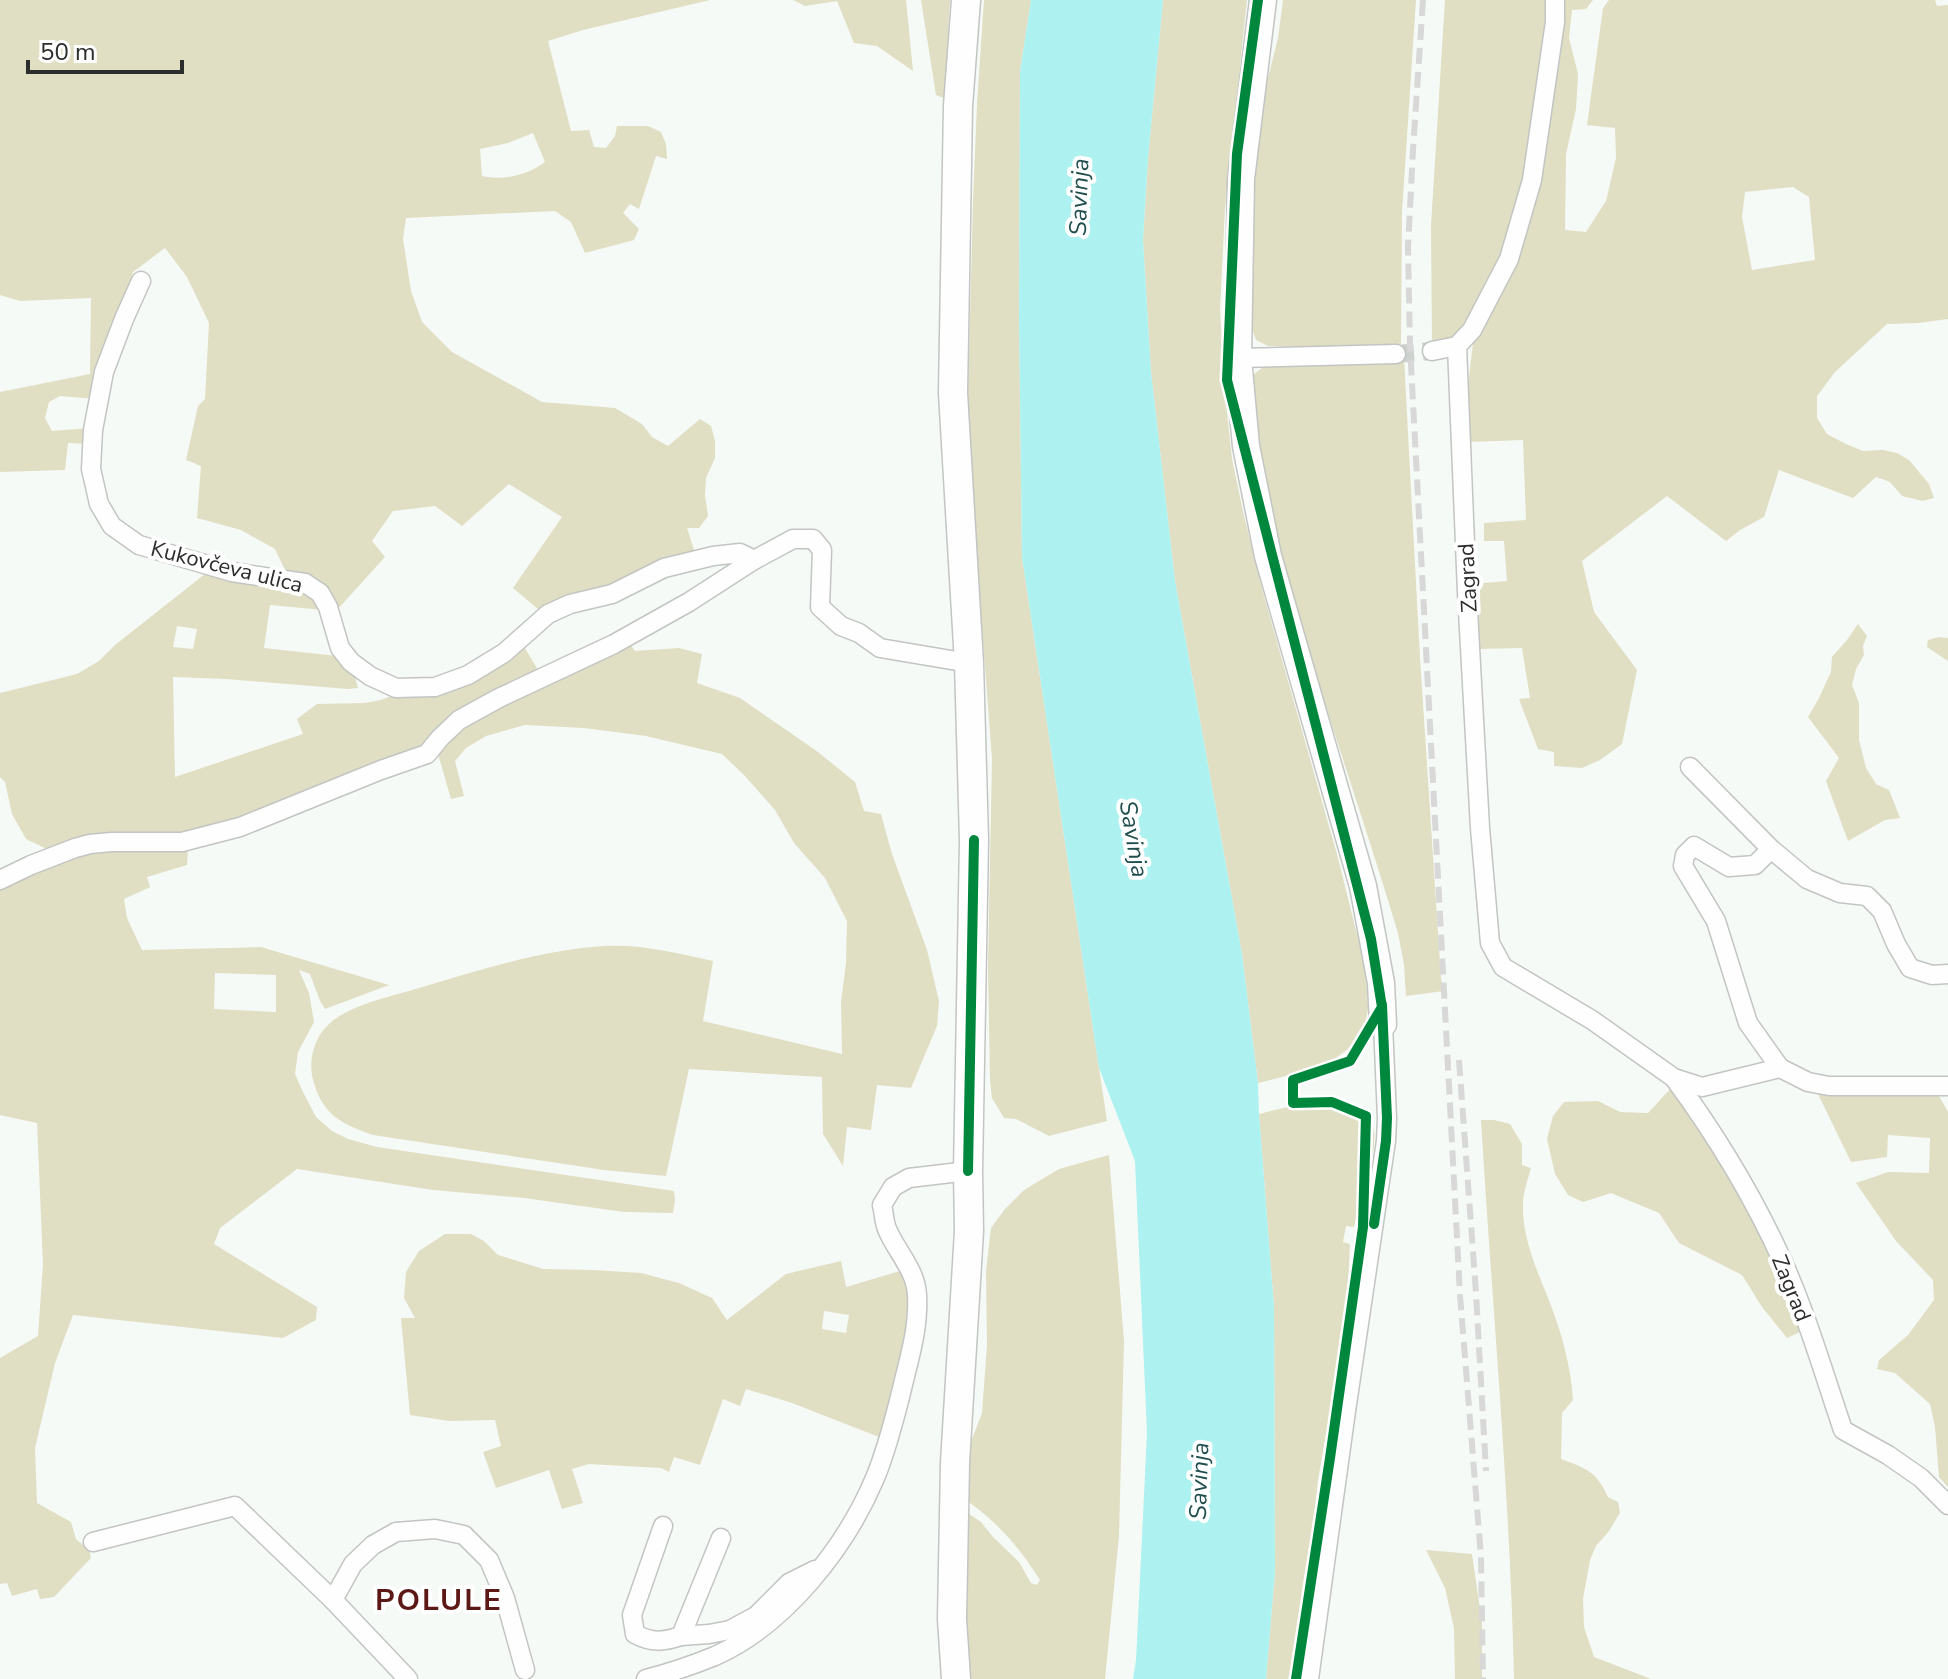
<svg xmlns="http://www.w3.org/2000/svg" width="1948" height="1679" viewBox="0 0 1948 1679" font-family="'Nunito Sans',sans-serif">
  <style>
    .green { fill: #e0dec3; fill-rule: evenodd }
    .water { fill: #adf2f1 }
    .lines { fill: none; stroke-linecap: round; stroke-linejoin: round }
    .street-tunnel { stroke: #cdd1cd; stroke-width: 18; stroke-dasharray: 18 9; stroke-linecap: butt }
    .street-casing { stroke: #c2c5c2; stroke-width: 21 }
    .secondary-casing { stroke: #c2c5c2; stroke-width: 29 }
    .primary-casing { stroke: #c2c5c2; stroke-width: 31 }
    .street { stroke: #fefefe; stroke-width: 18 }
    .secondary { stroke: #fefefe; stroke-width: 26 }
    .primary { stroke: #fefefe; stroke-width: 28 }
    .rail { stroke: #d7d8d7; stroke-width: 6; stroke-dasharray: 16 8; stroke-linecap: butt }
    .cycleway-casing { stroke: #fff; stroke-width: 15 }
    .cycleway { stroke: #00873e; stroke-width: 10 }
    .labels { text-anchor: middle; stroke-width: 8; stroke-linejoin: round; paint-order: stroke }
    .street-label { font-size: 22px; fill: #2b2e2b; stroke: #fff }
    .water-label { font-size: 24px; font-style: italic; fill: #204d4d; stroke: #fff }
    .district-label { font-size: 30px; font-weight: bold; letter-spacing: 2px; fill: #5c1815; stroke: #fff }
  </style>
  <rect width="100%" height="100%" fill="#f6faf6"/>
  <!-- green -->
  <g class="green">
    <path d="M0 0H710L583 30 548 41 571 131 589 130 594 147 606 148 615 136 617 126H648L661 132 666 144 667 159 656 156 639 209 630 204 623 213 639 229 634 240 585 253 571 222 555 211 406 218 403 239 411 291 422 322 452 352 542 402 615 408 642 424 652 437 668 446 700 419 711 426 715 441V458L706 478 705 495 708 516 699 528H687L695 553 609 587 539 610 513 588 562 517 509 484 462 526 435 506 393 511 372 541 385 557 336 611 287 574 275 549 241 530 197 518 201 466 186 460 198 406 205 399 209 323 187 277 165 248 133 272 128 298 95 399 60 396 49 402 45 418 52 431 90 428 88 444 68 443 65 470 0 472V392L90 374 91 298 20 301 0 295ZM533 133 545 162C528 175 503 181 482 176L480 149 508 143Z"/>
    <path d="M793 0H906L913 71 877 46 854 43 837 1 805 6Z"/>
    <path d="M921 0H950L944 98 936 95Z"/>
    <path d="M984 0H1031L1020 72 1019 319 1022 557 1107 1121 1049 1136 1016 1119 1004 1118 992 1098 990 1080 988 967 992 759 976 548 968 396 973 202 977 104Z"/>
    <path d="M1163 0H1247L1225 209 1220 310 1224 384 1232 459 1244 516 1264 596 1338 858 1366 971 1368 1008 1365 1026 1348 1049 1325 1066 1258 1083 1242 954 1175 581 1151 372 1143 240 1148 158Z"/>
    <path d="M1283 0H1416L1402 212 1401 344 1328 347 1268 346 1256 340 1251 326 1249 261 1254 191 1264 94 1278 38Z"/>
    <path d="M1445 0H1547L1546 38 1531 138 1509 241 1460 334 1446 342 1432 345 1431 225Z"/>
    <path d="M1564 0H1593L1586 9 1572 10 1569 38 1578 74 1576 109 1566 154 1565 230 1586 232 1606 201 1616 158 1615 128 1587 125 1603 8 1609 0H1935L1937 6 1948 5V319L1918 323 1887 324 1835 372 1817 396V418L1827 434 1846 444 1863 451 1883 450 1897 453 1909 460 1929 484 1934 498 1923 501 1902 496 1890 482 1876 477 1853 498 1779 470 1764 517 1740 530 1726 541 1667 496 1582 561 1594 612 1637 670 1622 744 1600 760 1582 768 1554 766V752L1538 749 1519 699 1530 698 1522 648 1477 649 1472 584 1507 581 1504 541H1484V523L1526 520 1523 440 1468 442 1467 394 1473 343 1506 283 1561 34ZM1793 187 1809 197 1815 260 1752 270 1742 217 1745 192Z"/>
    <path d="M1404 358 1420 658 1441 978 1444 991 1406 996 1404 965 1398 933C1364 819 1323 706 1292 590 1272 519 1253 448 1253 375L1263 367 1277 363Z"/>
    <path d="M210 570 301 587 324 610 270 605 264 648 337 656 353 669 358 688 348 689 226 679 173 677 175 777 303 734 297 719 317 704 365 703 381 700 394 695 421 696 449 691 495 669 525 648 538 670 454 717 419 750 236 822 175 837 51 851 26 839 12 814 5 782 0 777V693L77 674 99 661 115 645ZM177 626 197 629 193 649 173 647Z"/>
    <path d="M1858 624 1867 636 1863 646 1864 655 1856 669 1852 685 1859 703V740L1866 768 1876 784 1889 790 1900 818 1885 820 1848 841 1826 781 1839 758 1808 717 1818 700 1831 672 1832 657 1847 640Z"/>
    <path d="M1939 637 1948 638V661L1927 647 1928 640Z"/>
    <path d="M630 644 635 651 679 648 702 654 697 683 740 698 818 752 855 782 864 811 881 814 892 854 927 950 939 1001 937 1026 911 1088 877 1085 871 1130 847 1127 843 1166 823 1134 822 1077 689 1069 666 1176 604 1170 373 1135C341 1124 322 1114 313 1080 308 1060 314 1038 329 1024 349 1005 393 996 419 988 480 970 541 950 604 946 642 944 676 953 713 961L703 1021 842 1054 841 1002 846 963 847 921 825 878 794 843 775 810 744 775 722 754 646 736 584 728 525 725 486 736 466 748 455 761 464 796 451 799 438 754 451 737 468 723Z"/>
    <path d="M188 848 187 865 147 877 150 887 124 899 127 918 142 950 261 947 389 985 325 1009 320 1001 310 974 299 970 309 993 314 1022 298 1052 295 1074 302 1090 316 1117 332 1131 348 1139 377 1147 674 1191 675 1200 673 1213 624 1212 524 1198 433 1190 297 1169 220 1228 214 1244 317 1307 316 1320 283 1338 73 1315 55 1363 35 1448 37 1503 71 1522 76 1539 89 1550 91 1558 54 1597 40 1599 37 1589 12 1596 7 1583 0 1584V1358L38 1336 43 1264 37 1123 0 1115V886L93 851ZM215 973 276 975V1012L214 1009Z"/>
    <path d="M1672 1087 1709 1131 1778 1261 1802 1331 1787 1338 1762 1307 1742 1275 1679 1243 1659 1213 1611 1193 1583 1202 1568 1195 1555 1174 1547 1139 1553 1116 1564 1102 1598 1101 1620 1112 1648 1113Z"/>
    <path d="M1910 1093 1939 1096 1948 1112V1487L1939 1477 1935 1427 1930 1404 1895 1373 1877 1369 1879 1360 1908 1335 1934 1300 1933 1280 1896 1241 1856 1183 1888 1172 1929 1173 1930 1138 1888 1135 1887 1157 1851 1162 1818 1094Z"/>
    <path d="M1333 1098C1348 1104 1367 1111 1373 1127 1380 1147 1359 1205 1354 1227L1346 1226 1343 1242 1350 1244 1346 1322 1318 1480 1298 1679H1266L1275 1571 1274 1307 1259 1114 1312 1101Z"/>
    <path d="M1481 1120H1494L1510 1124 1522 1144V1165L1531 1168C1528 1179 1523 1192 1523 1204 1522 1237 1536 1268 1548 1298 1561 1330 1571 1366 1573 1400L1562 1413 1561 1459C1586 1468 1597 1472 1608 1497L1618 1502 1620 1513 1609 1531 1596 1546 1590 1560 1583 1599 1584 1627 1594 1657 1651 1679H1514C1510 1493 1492 1306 1481 1120Z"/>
    <path d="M1109 1155 1124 1341 1119 1536 1105 1679H966L963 1510 981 1522 993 1537 1019 1562 1031 1583 1037 1585 1040 1580C1020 1548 995 1519 963 1498L969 1447 982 1413 987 1345 986 1271 991 1228 1005 1209 1024 1190 1059 1169Z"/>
    <path d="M445 1234H471L484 1241 498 1255 543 1269 593 1270 641 1273 679 1283 712 1298 727 1320 786 1274 841 1261 846 1287 900 1271 909 1298 907 1325 891 1394 879 1437 792 1403 746 1389 740 1406 723 1399 700 1465 674 1457 669 1472 661 1468 589 1464 572 1469 583 1503 562 1509 549 1470 496 1488 483 1452 501 1446 495 1420 449 1421 410 1415 401 1318H415L404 1298 406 1272 419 1251ZM824 1311 849 1315 846 1333 822 1329Z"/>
    <path d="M1426 1550 1472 1554 1482 1623V1679H1455L1454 1628 1445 1588Z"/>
  </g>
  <!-- water -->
  <path class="water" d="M1031 0H1163L1148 158 1143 240 1151 372 1175 581 1242 954 1258 1083 1259 1114 1274 1307 1275 1571 1266 1679H1133L1136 1660 1147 1433 1135 1161 1099 1068 1022 557 1019 319 1020 72Z"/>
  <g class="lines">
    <!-- street-tunnel -->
    <path class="street-tunnel" d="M1396 354 1432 351"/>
    <!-- street casing -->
    <g class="street-casing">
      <g id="street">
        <path d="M1555 0V22L1532 180 1509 259 1472 330 1457 346 1467 593 1480 828 1490 943 1503 967 1592 1020 1674 1078 1702 1087 1780 1068 1808 1082 1829 1086H1948"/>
        <path d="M141 281 124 319 104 372 93 430 91 469 99 504 112 526 139 545 232 572 305 583 320 593 328 607 340 648 351 662 370 676 396 688 435 687 468 675 504 653 548 614 570 604 612 594 664 568 713 556 740 553 754 560"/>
        <path d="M1432 351 1457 346"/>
        <path d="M1238 358 1396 354"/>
        <path d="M1690 767 1771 849 1807 879 1840 893 1867 896 1882 911 1896 944 1910 968 1932 975 1948 974"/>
        <path d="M1771 849 1755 865 1729 867 1694 846 1685 855 1683 866 1716 921 1748 1023 1780 1068"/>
        <path d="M0 880 31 865 75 848 90 844 111 842H182L240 827 381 770 427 754 440 738 459 720 499 698 614 644 689 602 754 560 793 539H813L822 550 820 607 841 626 859 633 880 648 969 663"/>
        <path d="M1674 1078C1716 1135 1754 1198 1783 1262 1807 1316 1824 1374 1843 1430L1888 1455 1921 1478 1948 1505"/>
        <path d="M663 1526 632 1615 635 1634C652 1643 663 1642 681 1636"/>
        <path d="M721 1538 681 1636 709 1634 730 1630 756 1616 789 1583 815 1570"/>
        <path d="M93 1542 235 1506 333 1600 408 1679"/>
        <path d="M333 1600 353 1564 373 1545 396 1532 435 1529 464 1535 489 1560 505 1598 525 1670"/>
        <path d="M646 1679C669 1673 693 1665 715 1656 785 1625 846 1547 875 1478 886 1452 893 1424 900 1397 908 1362 919 1330 917 1295 916 1270 896 1251 887 1229 884 1222 884 1213 882 1205L893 1187 909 1178 968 1171"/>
        <path d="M1309 1679 1346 1411 1386 1141 1387 1118 1383 1024"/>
      </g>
    </g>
    <!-- secondary casing -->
    <g class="secondary-casing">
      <path id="secondary" d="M1263 0 1241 179 1238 358 1246 446 1268 556 1363 886 1381 983 1383 1024"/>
    </g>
    <!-- primary casing -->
    <g class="primary-casing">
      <path id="primary" d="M956 1679 952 1619 955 1463 969 1231 968 1171 974 840 969 663 953 393 958 106 966 0"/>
    </g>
    <!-- street -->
    <use href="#street" class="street"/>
    <!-- secondary -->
    <use href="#secondary" class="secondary"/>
    <!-- primary -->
    <use href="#primary" class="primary"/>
    <!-- rail -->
    <g class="rail">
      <path d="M1423 0 1413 150 1408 247 1410 345 1460 1295 1481 1557 1483 1679"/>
      <path d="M1459 1060 1476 1293 1486 1471"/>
    </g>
    <!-- cycleway casing -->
    <g class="cycleway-casing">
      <g id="cycleway">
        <path d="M1258 0 1237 154 1227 380 1371 939 1382 1007 1350 1061 1293 1080V1103L1332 1102 1366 1116 1363 1227 1330 1458 1296 1679"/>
        <path d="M968 1171 974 840"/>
        <path d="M1374 1224 1386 1141 1387 1118 1382 1005"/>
      </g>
    </g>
    <!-- cycleway -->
    <use href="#cycleway" class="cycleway"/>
  </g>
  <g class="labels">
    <!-- street labels -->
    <g class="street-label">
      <text transform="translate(227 566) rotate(14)" y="8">Kukovčeva ulica</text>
      <text transform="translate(1467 578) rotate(-93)" y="8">Zagrad</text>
      <text transform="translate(1792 1288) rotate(68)" y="8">Zagrad</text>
    </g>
    <!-- water labels -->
    <g class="water-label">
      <text transform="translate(1079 197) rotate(-88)" y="8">Savinja</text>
      <text transform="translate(1134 839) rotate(80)" y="8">Savinja</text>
      <text transform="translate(1199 1481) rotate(-88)" y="8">Savinja</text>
    </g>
    <!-- district labels -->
    <g class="district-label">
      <text x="439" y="1610">POLULE</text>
    </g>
  </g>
  <!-- scale -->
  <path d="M28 60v12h154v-12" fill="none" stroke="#2b2e2b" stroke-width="4"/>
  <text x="40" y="60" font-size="24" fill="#2b2e2b" stroke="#ffffff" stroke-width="6" paint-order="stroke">50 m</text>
</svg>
